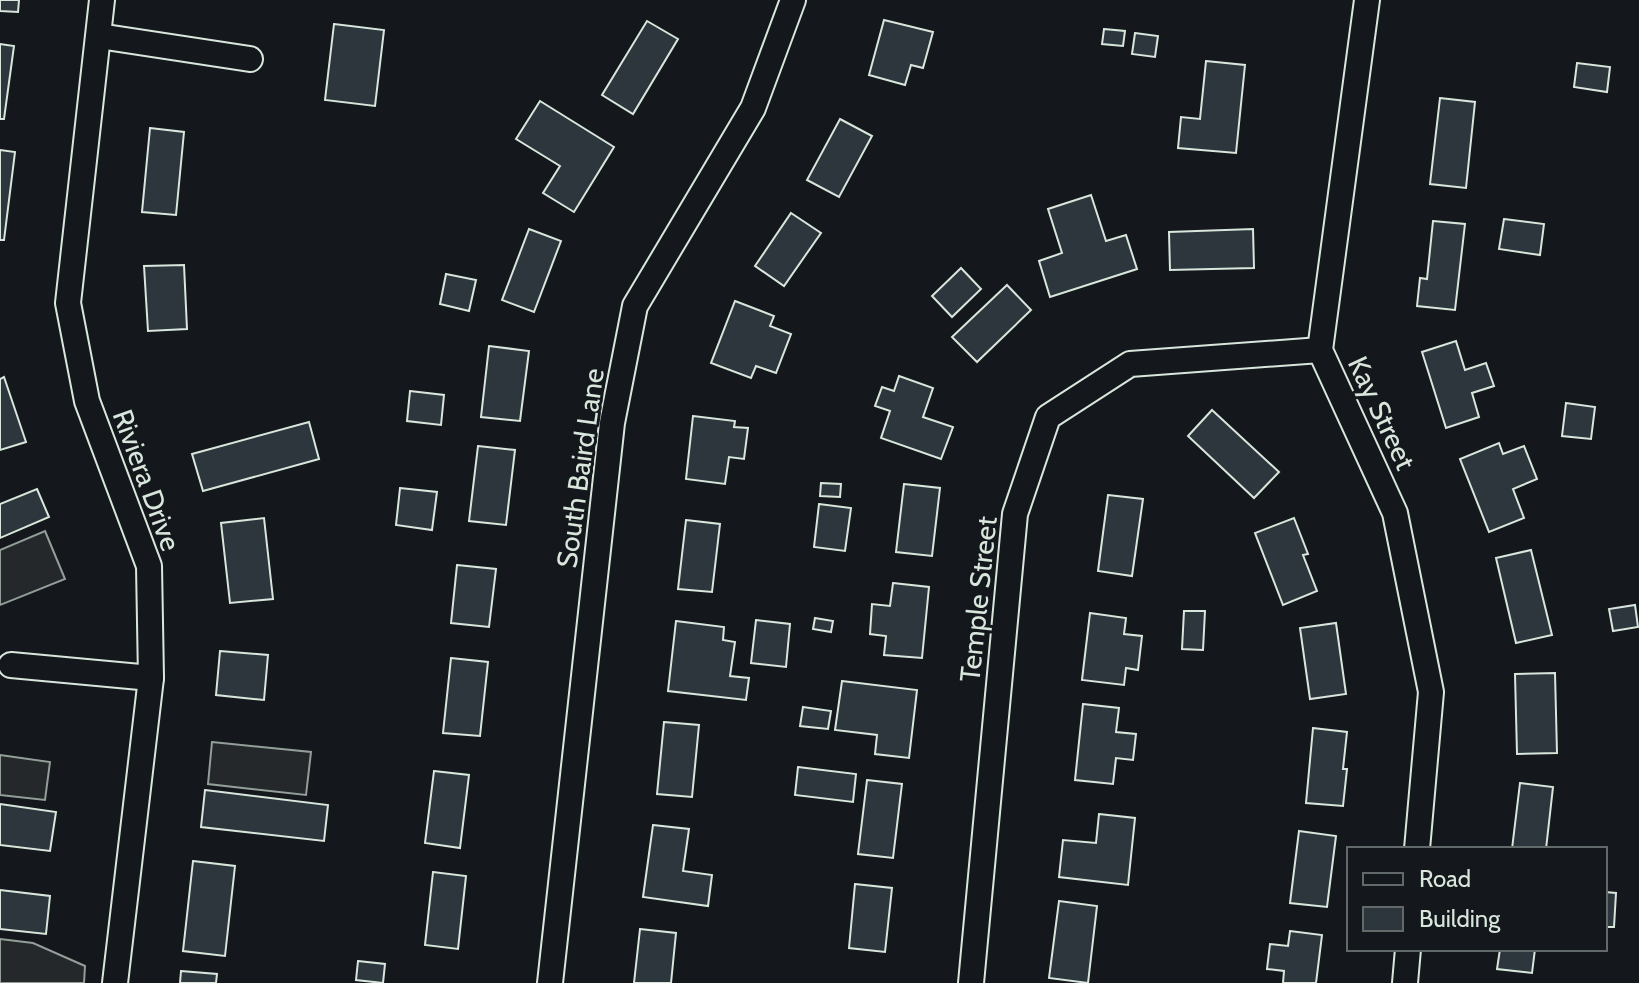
<svg xmlns="http://www.w3.org/2000/svg" width="1639" height="983" viewBox="0 0 1639 983" font-family="Cabin,sans-serif">
  <style>
    .parking { fill: #24282b; stroke: #939e99; stroke-width: 2 }
    .building { fill: #2c363c; stroke: #d8e6dc; stroke-width: 2 }
    .lines { fill: none; stroke-linecap: round; stroke-linejoin: round }
    .minor-casing { stroke: #d8e6dc; stroke-width: 28 }
    .minor { stroke: #14181c; stroke-width: 24 }
    .labels { text-anchor: middle; stroke-width: 6; stroke-linejoin: round; paint-order: stroke }
    .street-label { font-size: 28px; fill: #d8e6dc; stroke: #14181c }
  </style>
  <rect width="100%" height="100%" fill="#14181c"/>
  <!-- parking -->
  <g class="parking">
    <path d="M45 531 65 579 0 605V550Z"/>
    <path d="M212 742 311 752 306 795 208 784Z"/>
    <path d="M0 755 50 762 45 800 0 795Z"/>
    <path d="M0 939 33 943 85 966 84 983H0Z"/>
  </g>
  <!-- building -->
  <g class="building">
    <path d="M0 0H19L18 12 0 11Z"/>
    <path d="M884 20 933 32 923 68 911 65 905 85 869 75Z"/>
    <path d="M647 21 678 39 633 114 602 95Z"/>
    <path d="M334 24 384 30 375 106 325 100Z"/>
    <path d="M1104 29 1125 31 1123 46 1102 44Z"/>
    <path d="M1135 33 1158 36 1155 57 1132 54Z"/>
    <path d="M0 44 14 46 4 119H0Z"/>
    <path d="M1206 61 1245 65 1236 153 1178 148 1181 117 1200 119Z"/>
    <path d="M1577 63 1610 67 1607 92 1574 87Z"/>
    <path d="M1440 98 1475 102 1466 188 1430 184Z"/>
    <path d="M540 101 614 147 574 212 543 193 560 166 516 139Z"/>
    <path d="M840 119 872 136 839 197 807 180Z"/>
    <path d="M150 128 184 132 176 215 142 212Z"/>
    <path d="M0 150 15 152 4 240H0Z"/>
    <path d="M1091 195 1106 241 1126 235 1137 269 1050 297 1039 261 1062 253 1048 209Z"/>
    <path d="M791 213 821 233 784 286 755 266Z"/>
    <path d="M1504 219 1544 224 1540 255 1499 249Z"/>
    <path d="M1433 221 1465 224 1455 310 1417 306 1420 278 1427 279Z"/>
    <path d="M529 229 561 241 534 312 502 300Z"/>
    <path d="M1253 229 1254 268 1170 270 1169 232Z"/>
    <path d="M184 265 187 329 148 331 144 266Z"/>
    <path d="M961 268 981 289 952 317 932 296Z"/>
    <path d="M446 274 476 280 469 311 440 304Z"/>
    <path d="M1007 285 1031 310 977 362 952 337Z"/>
    <path d="M735 301 774 316 770 326 791 334 776 373 756 366 751 378 711 363Z"/>
    <path d="M1456 341 1465 370 1486 363 1494 386 1472 393 1479 417 1446 428 1422 352Z"/>
    <path d="M489 346 529 351 520 421 481 417Z"/>
    <path d="M899 376 933 388 923 417 953 427 941 459 881 438 890 411 875 406 882 387 894 391Z"/>
    <path d="M4 377 26 442 0 450V379Z"/>
    <path d="M410 391 444 395 441 425 407 421Z"/>
    <path d="M1566 403 1595 407 1591 439 1562 436Z"/>
    <path d="M1212 410 1279 472 1254 498 1188 436Z"/>
    <path d="M693 416 735 421 734 427 748 428 744 459 729 457 725 484 686 479Z"/>
    <path d="M309 422 319 459 203 491 192 454Z"/>
    <path d="M1499 443 1503 454 1524 446 1537 479 1513 489 1524 518 1489 532 1460 459Z"/>
    <path d="M478 446 515 450 506 525 469 521Z"/>
    <path d="M821 483 841 484 840 497 820 496Z"/>
    <path d="M904 484 940 488 932 556 896 552Z"/>
    <path d="M400 488 437 492 432 530 396 525Z"/>
    <path d="M37 489 49 517 0 538V504Z"/>
    <path d="M1108 495 1143 499 1132 576 1098 571Z"/>
    <path d="M819 504 851 508 845 551 814 547Z"/>
    <path d="M264 518 273 599 230 603 221 523Z"/>
    <path d="M1294 518 1308 554 1303 555 1317 591 1283 605 1255 533Z"/>
    <path d="M686 520 720 524 712 592 678 589Z"/>
    <path d="M1531 550 1552 635 1516 643 1496 558Z"/>
    <path d="M457 565 496 569 489 627 451 623Z"/>
    <path d="M893 583 929 587 922 658 884 655 886 636 870 634 872 604 890 606Z"/>
    <path d="M1635 605 1638 627 1613 631 1609 609Z"/>
    <path d="M1184 611H1205L1203 650 1182 649Z"/>
    <path d="M1090 613 1126 618 1124 634 1142 636 1138 670 1126 668 1124 685 1082 680Z"/>
    <path d="M815 618 833 621 831 632 813 629Z"/>
    <path d="M756 620 790 624 786 667 751 663Z"/>
    <path d="M676 621 724 627 723 640 735 642 730 676 749 678 746 700 668 691Z"/>
    <path d="M1336 623 1346 694 1310 699 1300 628Z"/>
    <path d="M220 651 268 655 264 700 216 695Z"/>
    <path d="M451 658 488 662 480 736 443 733Z"/>
    <path d="M1555 673 1557 753 1517 754 1515 674Z"/>
    <path d="M842 681 917 690 909 758 875 754 877 735 835 730Z"/>
    <path d="M1083 704 1119 708 1116 732 1136 734 1133 760 1116 758 1113 784 1075 780Z"/>
    <path d="M803 707 831 711 828 729 800 726Z"/>
    <path d="M664 722 699 725 692 797 657 794Z"/>
    <path d="M1313 728 1347 732 1343 769H1347L1343 806 1306 803Z"/>
    <path d="M798 767 856 774 853 802 795 795Z"/>
    <path d="M434 771 469 775 460 848 425 843Z"/>
    <path d="M867 780 902 784 893 858 858 854Z"/>
    <path d="M1520 783 1553 787 1546 849H1512Z"/>
    <path d="M205 790 328 805 324 841 201 827Z"/>
    <path d="M0 804 56 812 50 851 0 845Z"/>
    <path d="M1099 814 1135 818 1128 885 1059 877 1063 840 1096 843Z"/>
    <path d="M653 825 689 829 683 871 712 875 708 906 643 897Z"/>
    <path d="M1299 831 1336 836 1327 907 1290 903Z"/>
    <path d="M193 861 235 866 225 956 183 951Z"/>
    <path d="M433 872 466 876 458 949 425 945Z"/>
    <path d="M855 884 892 888 885 952 849 948Z"/>
    <path d="M0 890 50 896 46 934 0 929Z"/>
    <path d="M1605 892 1616 893 1614 927H1605Z"/>
    <path d="M1059 901 1097 906 1088 983 1049 978Z"/>
    <path d="M640 929 676 933 671 983H634Z"/>
    <path d="M1290 931 1322 935 1316 983H1283L1284 971 1267 969 1270 944 1288 946Z"/>
    <path d="M1500 949H1535L1532 973 1497 969Z"/>
    <path d="M358 961 385 964 383 983 356 980Z"/>
    <path d="M181 971 217 974 216 983H180Z"/>
  </g>
  <g class="lines">
    <!-- minor casing -->
    <g class="minor-casing">
      <g id="minor">
        <path d="M102 0 68 303 87 401 149 566 151 678 115 983"/>
        <path d="M1367 0 1320 350 1395 513 1431 692 1417 849"/>
        <path d="M99 36 250 59"/>
        <path d="M11 665 151 678"/>
        <path d="M550 983 612 423 635 306 753 108 793 0"/>
        <path d="M971 983 1015 514 1048 417 1130 364 1320 350"/>
        <path d="M1405 983 1408 949"/>
      </g>
    </g>
    <!-- minor -->
    <use href="#minor" class="minor"/>
  </g>
  <g class="labels">
    <!-- street labels -->
    <g class="street-label">
      <text transform="translate(1382 413) rotate(65)" y="10">Kay Street</text>
      <text transform="translate(580 468) rotate(-82)" y="10">South Baird Lane</text>
      <text transform="translate(147 480) rotate(70)" y="10">Riviera Drive</text>
      <text transform="translate(978 599) rotate(-84)" y="10">Temple Street</text>
    </g>
  </g>
  <!-- legend -->
  <rect x="1347" y="847" width="260" height="104" fill="#14181c" stroke="#626a69" stroke-width="2"/>
  <rect x="1363" y="873" width="40" height="12" fill="#14181c" stroke="#626a69" stroke-width="2"/>
  <text x="1419" y="887" font-size="24" fill="#d8e6dc">Road</text>
  <rect x="1363" y="907" width="40" height="24" fill="#2c363c" stroke="#626a69" stroke-width="2"/>
  <text x="1419" y="927" font-size="24" fill="#d8e6dc">Building</text>
</svg>
